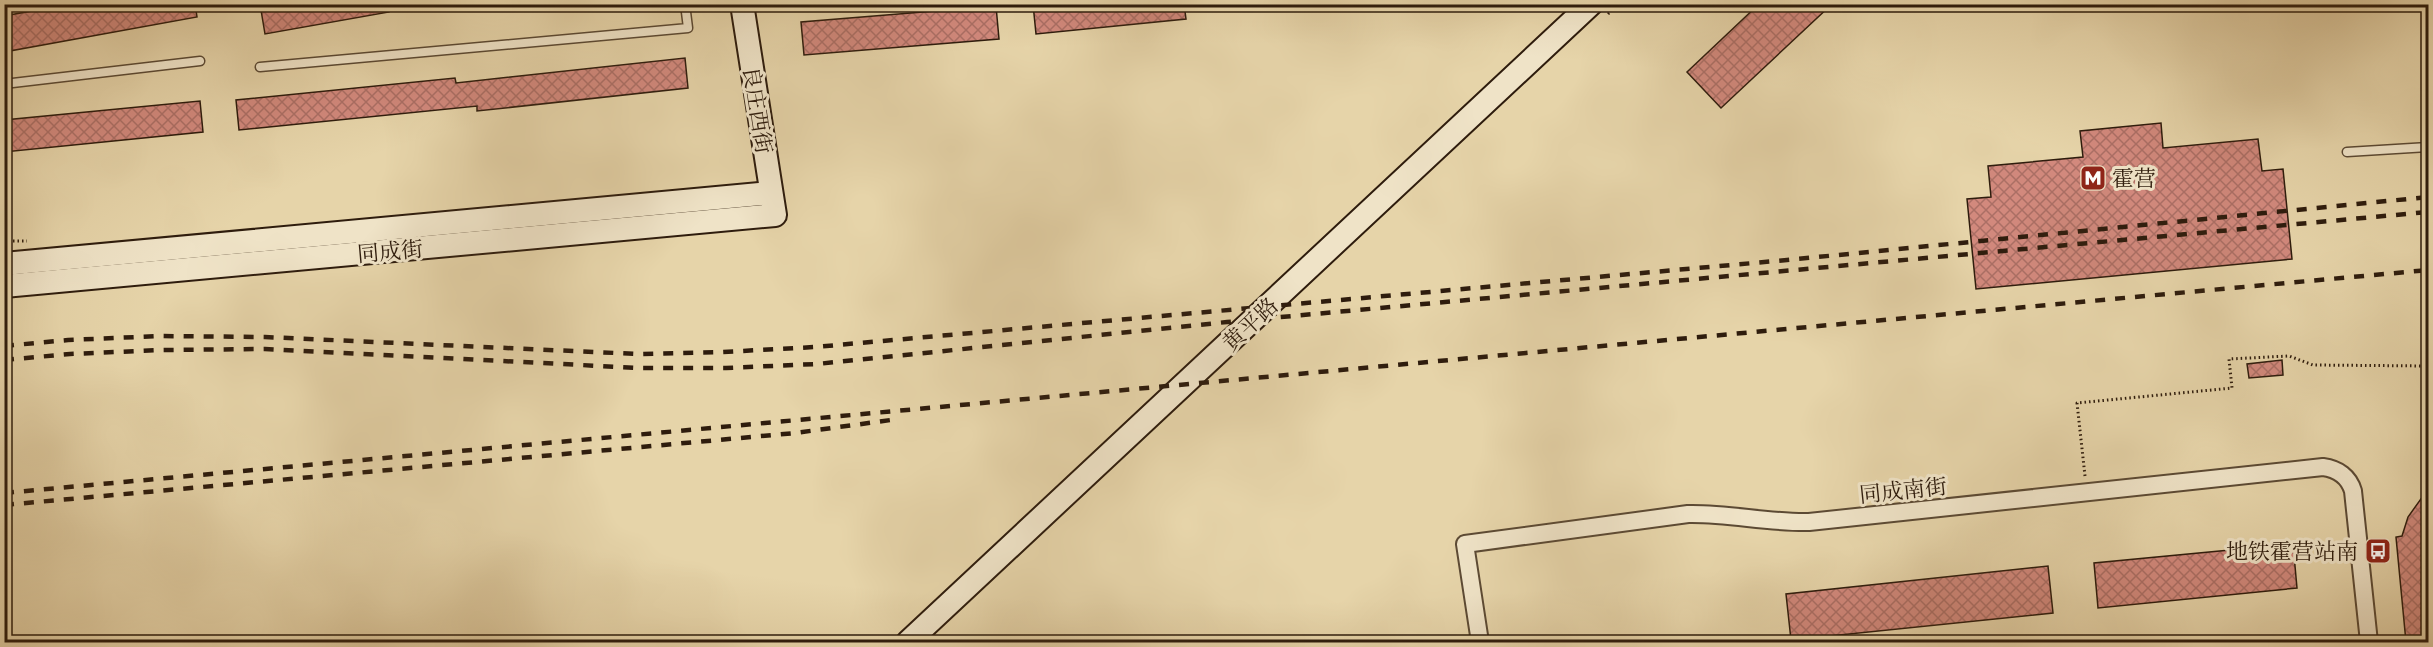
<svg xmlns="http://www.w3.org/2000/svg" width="2433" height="647" viewBox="0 0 2433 647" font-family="Vollkorn,'Noto Serif SC',serif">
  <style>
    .building { fill: url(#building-cross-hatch); stroke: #2e1c0d; stroke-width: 1.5 }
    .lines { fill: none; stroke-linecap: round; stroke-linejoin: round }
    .lane-casing { stroke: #5c4a34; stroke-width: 11 }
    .street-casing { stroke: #5c4a34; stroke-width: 20 }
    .secondary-casing { stroke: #2e1c0d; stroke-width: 26 }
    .path { stroke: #2e1c0d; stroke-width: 3; stroke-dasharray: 1.5 3; stroke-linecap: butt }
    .lane { stroke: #efe3c7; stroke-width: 8 }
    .street { stroke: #efe3c7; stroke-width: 16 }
    .secondary { stroke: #efe3c7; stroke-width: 22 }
    .rail { stroke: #2e1c0d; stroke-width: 4.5; stroke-dasharray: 10 10; stroke-linecap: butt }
    .labels { text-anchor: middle; stroke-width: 6; stroke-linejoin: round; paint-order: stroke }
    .street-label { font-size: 22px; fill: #2e1c0d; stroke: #efe3c7 }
    .poi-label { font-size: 22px; fill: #2e1c0d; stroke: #efe3c7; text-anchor: start }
  </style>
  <defs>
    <pattern id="building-cross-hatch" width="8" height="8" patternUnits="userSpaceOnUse" patternTransform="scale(1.5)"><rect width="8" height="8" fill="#d2897d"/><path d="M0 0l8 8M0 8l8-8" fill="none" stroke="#ab6f65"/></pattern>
  </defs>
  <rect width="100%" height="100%" fill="#e6d4a9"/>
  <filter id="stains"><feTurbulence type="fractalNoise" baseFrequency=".00333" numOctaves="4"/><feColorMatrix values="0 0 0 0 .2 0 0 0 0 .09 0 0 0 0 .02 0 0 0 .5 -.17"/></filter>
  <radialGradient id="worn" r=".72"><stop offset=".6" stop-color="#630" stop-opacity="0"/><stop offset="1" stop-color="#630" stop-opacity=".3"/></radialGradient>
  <!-- building -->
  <g class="building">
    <path d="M71 4H195L197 17 4 52V16Z"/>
    <path d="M260 4H388L389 12 265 34Z"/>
    <path d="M1033 4H1184L1186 19 1036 34Z"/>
    <path d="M1759 4H1832L1721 108 1687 72Z"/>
    <path d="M996 6 999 39 804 55 801 22Z"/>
    <path d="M685 58 688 88 477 111V106L239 130 236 100 455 78 456 83Z"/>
    <path d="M200 101 203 132 4 152V120Z"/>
    <path d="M2161 123 2163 148 2258 139 2262 171 2283 169 2292 259 1976 289 1967 199 1991 197 1988 166 2083 157 2080 131Z"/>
    <path d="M2282 360 2283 375 2249 378 2247 364Z"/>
    <path d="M2428 489V642H2406L2396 537 2402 536 2408 517Z"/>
    <path d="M2293 544 2297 588 2098 608 2094 563Z"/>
    <path d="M2048 566 2053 613 1791 640 1786 594Z"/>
  </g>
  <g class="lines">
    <!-- lane casing -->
    <g class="lane-casing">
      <g id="lane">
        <path d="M260 67 688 28 685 4"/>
        <path d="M4 84 200 61"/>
        <path d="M2347 152 2428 147"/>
      </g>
    </g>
    <!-- street casing -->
    <g class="street-casing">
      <path id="street" d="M1480 642 1465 544 1688 514C1728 513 1768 523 1809 522L2323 467C2338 469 2349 477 2353 491L2369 642"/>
    </g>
    <!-- secondary casing -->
    <g class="secondary-casing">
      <g id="secondary">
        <path d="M4 264 771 193"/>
        <path d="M4 286 775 215 742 4"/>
        <path d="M908 642 1591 4"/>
      </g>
    </g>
    <!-- path -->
    <g class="path">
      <path d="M1608 14 1619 4"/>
      <path d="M4 241H27"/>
      <path d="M2085 476 2077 403 2232 388 2229 359 2289 356 2313 365 2428 366"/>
    </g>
    <!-- lane -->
    <use href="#lane" class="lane"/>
    <!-- street -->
    <use href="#street" class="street"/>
    <!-- secondary -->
    <use href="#secondary" class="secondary"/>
    <!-- rail -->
    <g class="rail">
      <path d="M4 346 68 340 160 336 265 337 638 354 723 352 815 347 1787 260 2428 197"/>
      <path d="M4 360 70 354 162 350 265 349 640 368H726L817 364 1227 322 2428 212"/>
      <path d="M4 493 2428 270"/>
      <path d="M4 505 795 433 898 419"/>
    </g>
  </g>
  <!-- icons -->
  <defs>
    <g id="metro-square" transform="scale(1.35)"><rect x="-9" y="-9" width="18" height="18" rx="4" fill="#8f2418" stroke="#efe3c7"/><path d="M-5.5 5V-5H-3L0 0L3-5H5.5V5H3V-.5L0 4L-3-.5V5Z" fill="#fff"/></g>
    <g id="bus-square" transform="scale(1.35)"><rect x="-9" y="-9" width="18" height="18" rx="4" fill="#8f2418" stroke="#efe3c7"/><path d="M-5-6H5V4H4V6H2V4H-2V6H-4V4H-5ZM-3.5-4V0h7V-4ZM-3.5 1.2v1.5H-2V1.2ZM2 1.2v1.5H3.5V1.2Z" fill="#fff"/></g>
  </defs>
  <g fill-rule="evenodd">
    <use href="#metro-square" x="2093" y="178"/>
    <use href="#bus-square" x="2378" y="551"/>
  </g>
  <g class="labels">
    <!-- street labels -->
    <g class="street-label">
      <text transform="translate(758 110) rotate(81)" y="8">良庄西街</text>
      <text transform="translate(390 251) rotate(-5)" y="8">同成街</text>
      <text transform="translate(1250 324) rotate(-43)" y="8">黄平路</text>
      <text transform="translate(1903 490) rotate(-6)" y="8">同成南街</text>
    </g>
    <!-- poi labels -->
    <g class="poi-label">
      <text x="2112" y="186">霍营</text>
      <text x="2358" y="559" text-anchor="end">地铁霍营站南</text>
    </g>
  </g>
  <!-- margin -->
  <rect width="2433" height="647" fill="none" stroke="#e6d4a9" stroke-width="24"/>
  <rect x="6" y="6" width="2421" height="635" fill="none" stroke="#2e1c0d" stroke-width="3"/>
  <rect x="12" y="12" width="2409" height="623" fill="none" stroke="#2e1c0d" stroke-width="1.5"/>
  <rect width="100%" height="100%" filter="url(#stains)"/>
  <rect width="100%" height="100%" fill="url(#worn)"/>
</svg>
